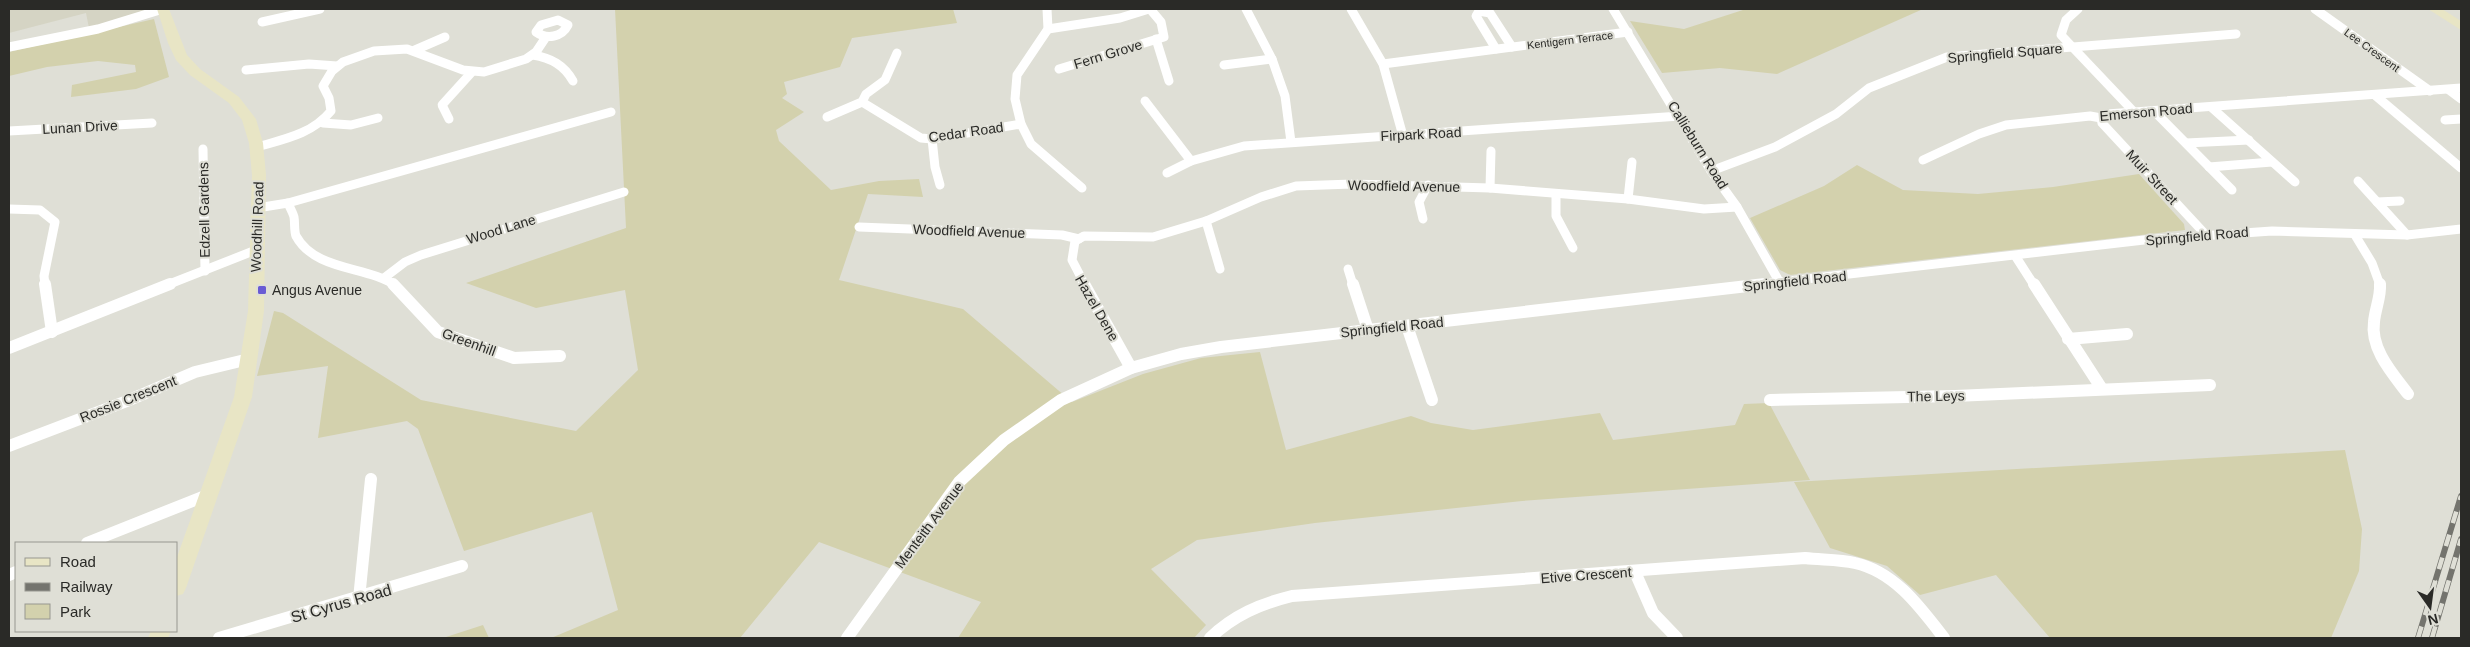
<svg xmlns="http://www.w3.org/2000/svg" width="2470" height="647" viewBox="0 0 2470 647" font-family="Arial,sans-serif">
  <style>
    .built { fill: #d5d4c4 }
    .green { fill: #d3d1ad }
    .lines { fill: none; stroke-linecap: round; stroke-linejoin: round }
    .street-far1 { stroke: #fff; stroke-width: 9 }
    .street { stroke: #fff; stroke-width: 12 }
    .secondary { fill: #e8e5c5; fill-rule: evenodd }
    .rail-casing { stroke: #74746e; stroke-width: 6 }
    .rail { stroke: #dfdfd6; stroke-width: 4.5; stroke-dasharray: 12; stroke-linecap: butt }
    .poi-dot { fill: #695bd4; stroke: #dfdfd6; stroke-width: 2 }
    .labels { text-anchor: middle; stroke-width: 4; stroke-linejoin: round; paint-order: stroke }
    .far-street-label { font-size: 11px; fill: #2a2a27; stroke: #dfdfd6 }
    .street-label { font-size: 14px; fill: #2a2a27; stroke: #dfdfd6 }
    .poi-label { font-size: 14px; fill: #2a2a27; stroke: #dfdfd6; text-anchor: start }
    .near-street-label { font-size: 16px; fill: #2a2a27; stroke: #dfdfd6 }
  </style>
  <rect width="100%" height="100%" fill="#dfdfd6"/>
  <!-- built -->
  <path class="built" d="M9 9H147V10L89 28 86 13 9 33Z"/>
  <!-- green -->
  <g class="green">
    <path d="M615 9H953L957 23 852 38 840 67 784 82 787 94 782 98 804 112 776 130 779 141 831 190 879 181 919 179 923 197 868 194 839 280 963 309 1072 402 1143 374 1201 358 1260 352 1286 450 1411 416 1431 423 1473 430 1600 413 1613 440 1735 425 1744 404 1769 403 1810 480 1522 501 1315 523 1197 540 1151 569 1206 625 1194 638H958L981 602 819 542 740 638H551L618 610 592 512 464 551 418 429 407 421 318 438 328 366 257 376 274 311 283 313 421 400 576 431 638 370 625 290 536 308 466 283 626 228Z"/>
    <path d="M1746 9H1923L1777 74 1720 68 1662 73 1630 21 1684 29Z"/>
    <path d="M154 19 169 77 136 89 71 97 72 85 136 72 135 65 98 61 47 67 9 76V52Z"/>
    <path d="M1857 165 1903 190 1978 194 2053 187 2139 174 2184 224 2185 230 1790 275 1780 270 1750 218 1824 186Z"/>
    <path d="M2345 450 2362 529 2359 571 2331 638H2050L1996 575 1920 595 1887 566 1830 548 1794 482Z"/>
    <path d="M483 625 489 638H443Z"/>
  </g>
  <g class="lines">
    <!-- street-far1 -->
    <g class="street-far1">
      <path d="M1047 9 1048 29 1017 75 1015 99 1021 124 1031 144 1082 188"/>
      <path d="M1246 9 1272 59 1285 96 1291 142"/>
      <path d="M1351 9 1383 64 1403 136"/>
      <path d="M1613 9 1711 171 1737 207 1780 283"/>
      <path d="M2078 9 2066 20 2061 35 2134 112"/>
      <path d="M2315 9 2430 91"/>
      <path d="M558 20 568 25C562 37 547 40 536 32L541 25Z"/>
      <path d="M262 22 320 9"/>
      <path d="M1048 29 1120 18 1149 9"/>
      <path d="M1156 39 1169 81"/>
      <path d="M9 47 98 29 163 9"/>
      <path d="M1496 49 1476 16 1479 11 1490 13 1512 47"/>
      <path d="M415 50 445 37"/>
      <path d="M533 55C551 58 564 65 573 81"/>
      <path d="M1383 64 1628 32"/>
      <path d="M1224 65 1272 59"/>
      <path d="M1059 69 1164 37 1161 22 1150 9"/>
      <path d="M246 70 309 64 337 66"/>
      <path d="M2449 90 2461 99"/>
      <path d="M2376 96 2461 168"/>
      <path d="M1145 101 1191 161"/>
      <path d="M862 102 921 138 932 139 1021 124"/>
      <path d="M2211 107 2295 182"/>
      <path d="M2154 111 2232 190"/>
      <path d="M827 117 862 102 866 94 885 80 897 53"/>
      <path d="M2101 118 2102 123 2206 235"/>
      <path d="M449 119 442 105 471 73"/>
      <path d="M2445 120 2461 119"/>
      <path d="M323 123 351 125 378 118"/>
      <path d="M9 131 152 123"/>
      <path d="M932 139 935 167 940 185"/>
      <path d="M2186 143 2249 140"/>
      <path d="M257 147C285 139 312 134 331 111L329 98 323 86 332 71 343 62 374 51 407 49 463 70 484 72 526 59 536 52 546 37"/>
      <path d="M203 149 205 271"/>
      <path d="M1923 160 1979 134 2006 125 2090 116 2101 118 2107 114 2461 88"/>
      <path d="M2209 167 2272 162"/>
      <path d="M1711 171 1775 147 1836 114 1869 88 1947 57 2236 34"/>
      <path d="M1167 173 1191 161 1244 146 1680 116"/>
      <path d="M2358 181 2407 235"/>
      <path d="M1490 188 1491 151"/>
      <path d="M1556 194V216L1573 248"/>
      <path d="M1628 199 1632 162"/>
      <path d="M2377 202 2400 201"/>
      <path d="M288 203C290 208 293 213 294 217 295 223 294 231 296 236 315 271 366 266 395 285"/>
      <path d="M257 208 288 203 611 112"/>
      <path d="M9 209 40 210 55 222 44 276 45 285"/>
      <path d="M1423 219 1419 202 1428 185"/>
      <path d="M1206 221 1220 269"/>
      <path d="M859 227 1062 235 1079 239"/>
      <path d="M2355 235 2372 263 2380 285"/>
      <path d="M2016 257 2034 285"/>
      <path d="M1348 269 1353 285"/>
      <path d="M384 278 405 262 421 255 624 192"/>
      <path d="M167 285 256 250"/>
      <path d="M1085 285 1072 260 1075 241 1084 236 1153 237 1206 221 1261 197 1296 186 1352 184 1490 188 1628 199 1704 209 1737 207"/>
      <path d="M1754 285 2144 240 2272 231 2407 235 2461 229"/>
    </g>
    <!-- street -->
    <g class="street">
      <path d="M45 284 52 332"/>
      <path d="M393 284 438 332 514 358 560 356"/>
      <path d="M1084 284 1131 368"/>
      <path d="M1353 284 1368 330"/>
      <path d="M2034 284 2102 389"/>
      <path d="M2380 284C2381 297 2375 309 2374 322 2370 349 2393 374 2408 394"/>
      <path d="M1407 326 1432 400"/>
      <path d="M2068 339 2127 334"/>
      <path d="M9 348 170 284"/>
      <path d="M1770 400 1955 396 2210 385"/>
      <path d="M9 446 127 401 195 372 249 359"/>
      <path d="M87 543 210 494"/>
      <path d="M1635 572 1653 613 1677 638"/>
      <path d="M9 575 16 572"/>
      <path d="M359 599 371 479"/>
      <path d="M219 638 462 566"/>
      <path d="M847 638 959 482 1004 440 1061 400 1131 368 1181 354 1221 347 1765 284"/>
      <path d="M1210 638C1234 615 1260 604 1292 596L1805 558C1821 560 1839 559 1855 563 1895 572 1920 607 1944 638"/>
    </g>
    <!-- secondary -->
    <g class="secondary">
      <path d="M157 9H169L187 55 200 69 239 97 256 119 263 143 266 175 264 311 252 397 186 588 183 594 176 596V560L234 397 248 311 252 175 249 143 242 120 229 103 190 75 176 60 168 43Z"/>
      <path d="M2428 9H2442L2461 21V30Z"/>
      <path d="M151 631H171L168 638H148Z"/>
    </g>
    <!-- rail casing -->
    <g class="rail-casing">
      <g id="rail">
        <path d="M2418 638 2461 496"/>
        <path d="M2432 638 2461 539"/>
      </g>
    </g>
    <!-- rail -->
    <use href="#rail" class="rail"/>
  </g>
  <!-- markers -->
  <rect class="poi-dot" x="257" y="285" width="10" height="10" rx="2.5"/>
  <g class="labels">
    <!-- far-street labels -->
    <g class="far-street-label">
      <text transform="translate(1570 40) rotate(-7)" y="4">Kentigern Terrace</text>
      <text transform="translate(2372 50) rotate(36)" y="4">Lee Crescent</text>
    </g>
    <!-- street labels -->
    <g class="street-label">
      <text transform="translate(2005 53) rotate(-5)" y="5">Springfield Square</text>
      <text transform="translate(1108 54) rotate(-17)" y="5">Fern Grove</text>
      <text transform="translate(2146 112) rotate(-5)" y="5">Emerson Road</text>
      <text transform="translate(80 127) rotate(-3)" y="5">Lunan Drive</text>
      <text transform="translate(966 132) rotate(-8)" y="5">Cedar Road</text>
      <text transform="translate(1421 134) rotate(-3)" y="5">Firpark Road</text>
      <text transform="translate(1698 145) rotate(58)" y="5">Callieburn Road</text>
      <text transform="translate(2152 177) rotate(47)" y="5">Muir Street</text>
      <text transform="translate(1404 186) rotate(1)" y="5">Woodfield Avenue</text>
      <text transform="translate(204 210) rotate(-91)" y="5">Edzell Gardens</text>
      <text transform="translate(257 227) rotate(-88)" y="5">Woodhill Road</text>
      <text transform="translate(501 229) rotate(-17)" y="5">Wood Lane</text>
      <text transform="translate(969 231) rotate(2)" y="5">Woodfield Avenue</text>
      <text transform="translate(2197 236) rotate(-5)" y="5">Springfield Road</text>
      <text transform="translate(1795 281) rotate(-6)" y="5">Springfield Road</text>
      <text transform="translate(1097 308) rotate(60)" y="5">Hazel Dene</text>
      <text transform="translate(1392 327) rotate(-6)" y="5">Springfield Road</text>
      <text transform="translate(469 342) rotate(20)" y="5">Greenhill</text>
      <text transform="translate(1936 396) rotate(-1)" y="5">The Leys</text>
      <text transform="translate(128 399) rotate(-22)" y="5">Rossie Crescent</text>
      <text transform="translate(929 525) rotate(-53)" y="5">Menteith Avenue</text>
      <text transform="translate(1586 575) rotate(-4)" y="5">Etive Crescent</text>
    </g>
    <!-- poi labels -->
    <g class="poi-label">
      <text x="272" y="295">Angus Avenue</text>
    </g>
    <!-- near-street labels -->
    <g class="near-street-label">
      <text transform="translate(341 603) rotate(-16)" y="6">St Cyrus Road</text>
    </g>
  </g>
  <!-- border -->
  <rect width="2470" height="647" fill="none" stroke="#2a2a27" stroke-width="20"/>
  <!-- legend -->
  <rect x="15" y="542" width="162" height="90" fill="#dfdfd6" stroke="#979790"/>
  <rect x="25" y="558" width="25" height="8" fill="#e8e5c5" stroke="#979790"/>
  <text x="60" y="567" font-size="15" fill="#2a2a27">Road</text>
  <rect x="25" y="583" width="25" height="8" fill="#74746e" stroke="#979790"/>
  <text x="60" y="592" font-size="15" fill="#2a2a27">Railway</text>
  <rect x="25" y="604" width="25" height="15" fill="#d3d1ad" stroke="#979790"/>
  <text x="60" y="617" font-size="15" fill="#2a2a27">Park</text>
  <!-- north arrow -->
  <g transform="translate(2430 607) rotate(166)" stroke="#dfdfd6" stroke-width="4" paint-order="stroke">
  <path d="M0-4L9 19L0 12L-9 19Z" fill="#2a2a27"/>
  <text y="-8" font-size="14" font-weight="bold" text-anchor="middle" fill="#2a2a27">N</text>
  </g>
</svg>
